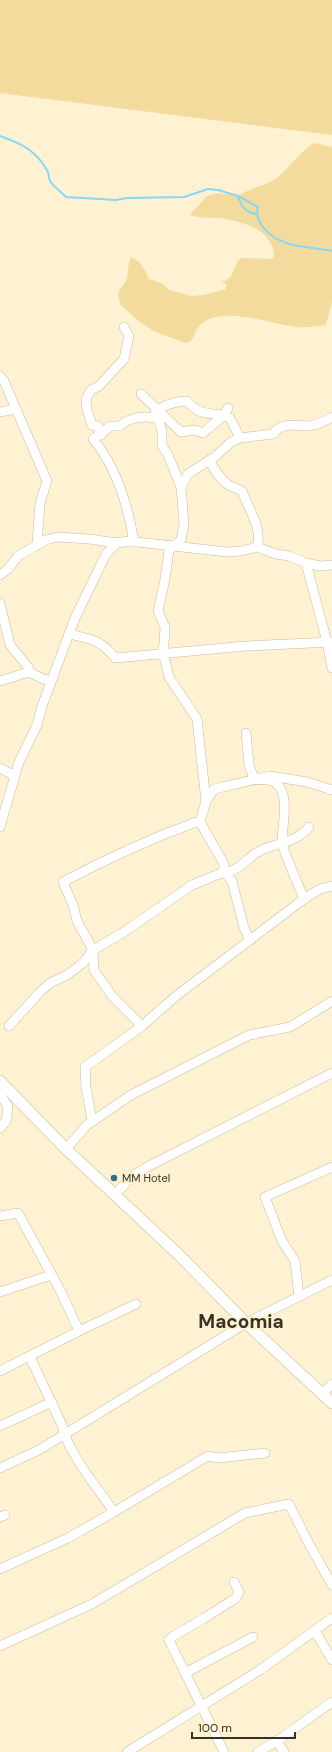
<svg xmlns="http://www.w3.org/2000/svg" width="332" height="1752" viewBox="0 0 332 1752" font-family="'DM Sans',sans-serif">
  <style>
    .green { fill: #f3db9e }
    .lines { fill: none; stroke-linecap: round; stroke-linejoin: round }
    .stream { stroke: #85d8f6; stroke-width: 2 }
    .minor-casing { stroke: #c9bc9d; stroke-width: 10 }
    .major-casing { stroke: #c9bc9d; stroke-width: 12 }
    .minor { stroke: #fff; stroke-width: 9 }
    .major { stroke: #fff; stroke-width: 11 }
    .poi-dot { fill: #317085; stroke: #fff2d2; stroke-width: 1.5 }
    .labels { text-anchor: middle; stroke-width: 4; stroke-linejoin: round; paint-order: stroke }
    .poi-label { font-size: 11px; fill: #373225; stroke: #fff2d2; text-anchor: start }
    .town-label { font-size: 19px; font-weight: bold; fill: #373225; stroke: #fff2d2 }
  </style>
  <rect width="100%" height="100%" fill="#fff2d2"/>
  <!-- green -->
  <g class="green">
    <path d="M0 0H332V135L0 93Z"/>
    <path d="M314 143 332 147V302L326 325C317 326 307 328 298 327 272 325 222 304 200 325 196 329 194 336 191 341L186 343 155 332 136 319 120 304 118 293 127 279 129 263 131 257C141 261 145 270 149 279L161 283 169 290 192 296 204 295 226 289V284L221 281H226L231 276 238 260 243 258 273 259C275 251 273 248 269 241 260 225 235 220 217 218 208 217 199 219 190 215 211 192 206 191 238 196 249 188 261 187 272 181 289 171 297 153 314 143Z"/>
  </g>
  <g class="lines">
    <!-- stream -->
    <g class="stream">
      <path d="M0 136C22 144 36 150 48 172 49 175 49 179 50 181 54 187 61 192 66 197L116 200 127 198 184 197 208 189 218 190 238 196 258 207C256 216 258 220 263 227 280 249 308 246 332 251"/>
      <path d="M238 197C242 207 245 212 256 214"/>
    </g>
    <!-- minor casing -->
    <g class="minor-casing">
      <g id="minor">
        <path d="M0 376 4 381 47 481 40 503 37 545"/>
        <path d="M141 394 181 432 195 430 203 433 224 415 228 408"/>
        <path d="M0 412 16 409"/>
        <path d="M155 413C162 405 177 401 187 401 202 419 212 410 230 418L240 438"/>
        <path d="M101 435 98 426 92 425 87 410 86 399 91 390 99 386 124 359 129 336 124 327"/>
        <path d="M209 460C214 469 219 478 227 484 231 487 237 488 242 491 248 509 263 527 257 547"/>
        <path d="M134 542C128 505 117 468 93 439L111 426H120C129 417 146 415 158 419L162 431V446L168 455 181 487"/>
        <path d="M306 563 327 642 332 668"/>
        <path d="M0 575 8 569 18 556 46 540 57 537 89 539 117 543 128 541 227 552 241 551 257 547 276 554 289 556 306 563 320 566 332 565"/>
        <path d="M0 603 10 645 28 667 29 672"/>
        <path d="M69 634C89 639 101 639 115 658L246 646 332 642"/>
        <path d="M0 681 29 672C37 675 43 682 52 679"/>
        <path d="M246 733 249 765 254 779C261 781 272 778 277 784 290 795 282 827 282 841 282 850 300 888 304 899"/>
        <path d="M0 768 15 776"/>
        <path d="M206 801 214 789 270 776 307 782 332 790"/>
        <path d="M0 827 19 762 37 725 42 706 75 618 106 554 117 543"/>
        <path d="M224 872C236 873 247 859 256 853 273 842 296 844 309 827"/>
        <path d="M224 872 232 881 244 928 250 940"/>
        <path d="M9 1026 40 992 50 983 67 975 83 963 93 950 77 921 73 905 63 882C106 859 150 839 196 822H200"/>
        <path d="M142 1026 112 996 94 970 93 950 124 932 192 885 224 872V864L200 822 206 801 197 719 169 677 165 660 162 654 164 644 165 627 158 611 165 579 169 550 181 540 184 524 181 487 188 474 216 456 231 442 240 438 273 434C283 421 295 426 308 426 317 425 325 421 332 417"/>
        <path d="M0 1094 8 1107 6 1121 0 1128"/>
        <path d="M92 1121 86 1087 85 1067 142 1026 176 996 304 899 320 889 332 886"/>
        <path d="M66 1149 87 1125 131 1095 249 1035 290 1027 332 1001"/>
        <path d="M115 1195 131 1177 147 1167 332 1073"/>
        <path d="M0 1216 18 1213 60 1290 79 1331 136 1304"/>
        <path d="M0 1292 51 1275"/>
        <path d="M299 1297 295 1261 282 1241 265 1197 332 1167"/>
        <path d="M30 1357 62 1425C69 1455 97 1487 114 1512"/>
        <path d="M0 1371 79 1331"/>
        <path d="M322 1394 332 1384"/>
        <path d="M0 1426 52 1402"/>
        <path d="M0 1468 39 1450 246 1323 332 1280"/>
        <path d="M0 1517 5 1515"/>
        <path d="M0 1569 68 1538 114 1512 208 1456 218 1458 265 1453"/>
        <path d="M315 1631 332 1660"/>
        <path d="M0 1646 92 1604 245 1513 289 1504 308 1542 332 1585"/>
        <path d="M185 1673 253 1637"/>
        <path d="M277 1741 284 1752"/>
        <path d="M127 1752 260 1670 332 1618"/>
        <path d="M224 1752 169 1640 172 1637 203 1619 236 1598 239 1592 234 1582"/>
        <path d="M258 1752 277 1741 332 1702"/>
      </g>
    </g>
    <!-- major casing -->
    <g class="major-casing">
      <path id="major" d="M0 1081 66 1149 179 1255 246 1323 332 1403"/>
    </g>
    <!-- minor -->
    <use href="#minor" class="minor"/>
    <!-- major -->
    <use href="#major" class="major"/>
  </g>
  <!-- markers -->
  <circle class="poi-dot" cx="114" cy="1178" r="4"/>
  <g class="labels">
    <!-- poi labels -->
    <g class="poi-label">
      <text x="122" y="1182">MM Hotel</text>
    </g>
    <!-- town labels -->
    <g class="town-label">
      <text x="241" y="1328">Macomia</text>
    </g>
  </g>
  <!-- scale -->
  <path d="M192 1732v6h103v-6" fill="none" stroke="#373225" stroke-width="2"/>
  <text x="198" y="1732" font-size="12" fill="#373225" stroke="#fff2d2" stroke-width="3" paint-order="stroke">100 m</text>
</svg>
